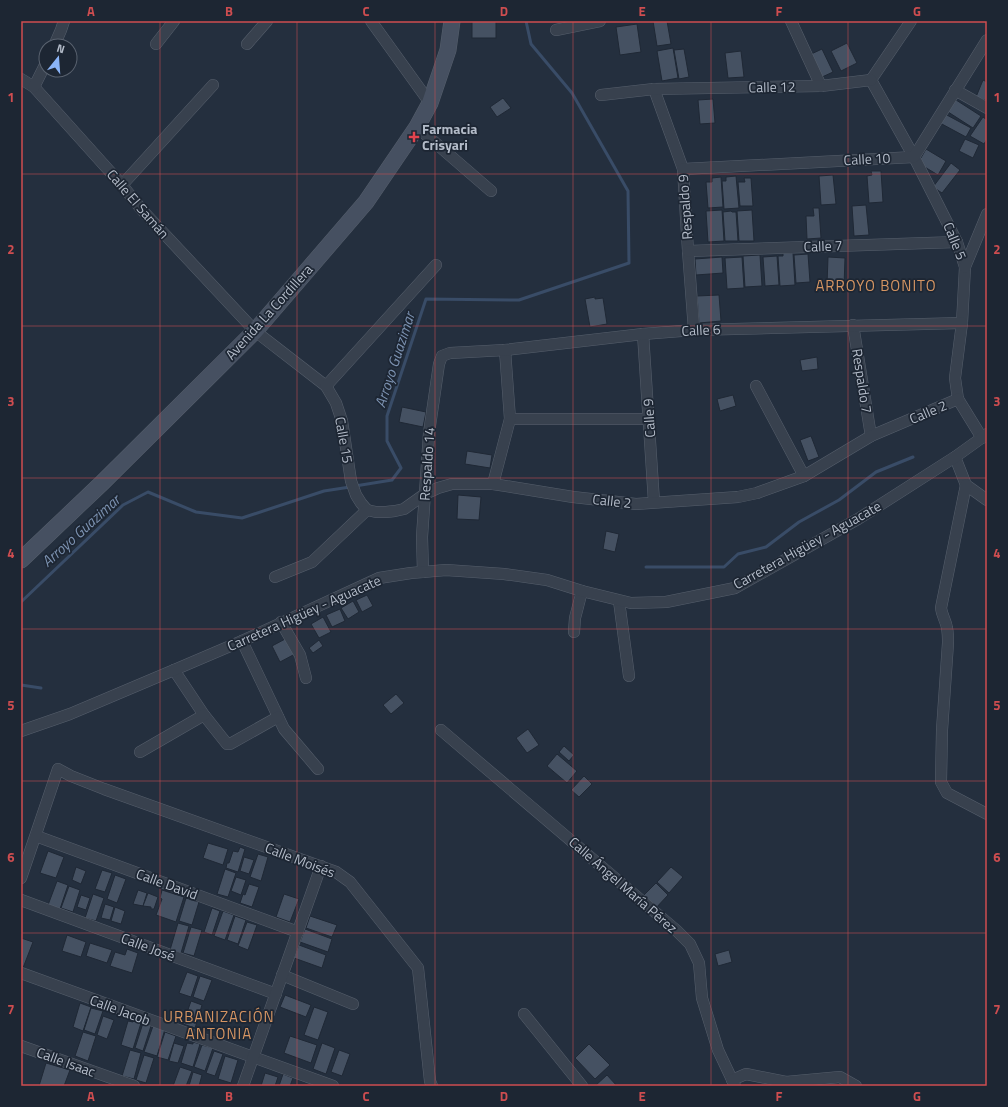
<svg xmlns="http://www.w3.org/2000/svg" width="1008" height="1107" viewBox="0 0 1008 1107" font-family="'Titillium Web',sans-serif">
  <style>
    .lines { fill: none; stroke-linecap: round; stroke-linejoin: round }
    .stream { stroke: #394c67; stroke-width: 3 }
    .building { fill: #455162; stroke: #1f2835 }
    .minor-casing { stroke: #565f6c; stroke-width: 12 }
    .secondary-casing { stroke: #565f6c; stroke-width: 17 }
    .minor { stroke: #38414e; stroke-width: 11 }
    .secondary { stroke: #465061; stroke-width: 16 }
    .grid { fill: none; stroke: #ce4d50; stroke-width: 1; stroke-opacity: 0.55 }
    .health-dot { fill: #e0444e; stroke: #1d2633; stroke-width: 1.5 }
    .labels { text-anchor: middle; stroke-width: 3.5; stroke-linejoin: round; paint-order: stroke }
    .street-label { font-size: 14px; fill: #b4bcc9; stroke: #1d2633 }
    .poi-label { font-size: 14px; font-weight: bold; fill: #b4bcc9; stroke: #1d2633; text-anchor: start }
    .neighbourhood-label { font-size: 15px; letter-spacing: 1px; fill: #d59563; stroke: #1d2633 }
    .water-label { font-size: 15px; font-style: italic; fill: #7c92b1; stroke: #1d2633 }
    .neatline { fill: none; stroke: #ce4d50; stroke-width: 1.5 }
    .grid-label { font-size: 13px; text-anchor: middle; font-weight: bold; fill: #ce4d50 }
  </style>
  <rect width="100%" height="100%" fill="#242f3e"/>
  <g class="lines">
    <!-- stream -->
    <g class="stream">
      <path d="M355 486 392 480 401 468 387 441V416L426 299 519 300 629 263 628 191 572 93 531 44 526 21"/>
      <path d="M646 567H724L738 554 766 547 799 522 839 500 876 472 913 457"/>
      <path d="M21 602 123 505 148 492 196 512 242 518 324 491 350 487"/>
      <path d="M21 685 41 688"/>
    </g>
  </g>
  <!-- building -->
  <g class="building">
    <rect x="472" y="21" width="24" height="17"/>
    <path d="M653 21H667L671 44 657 46Z"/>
    <path d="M637 24 641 52 620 55 616 27Z"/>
    <path d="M847 43 857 63 841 71 831 51Z"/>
    <path d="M673 48 678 78 662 81 657 51Z"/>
    <path d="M684 49 689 77 679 79 674 50Z"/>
    <path d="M822 49 833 72 820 78 809 55Z"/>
    <path d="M741 51 744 77 728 78 725 53Z"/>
    <path d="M983 80 987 82V101L976 97Z"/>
    <path d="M503 98 511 108 497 117 490 107Z"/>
    <path d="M953 98 981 116 973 128 945 110Z"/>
    <path d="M713 99 715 123 700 124 698 100Z"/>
    <path d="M945 114 971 128 966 137 940 123Z"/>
    <path d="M983 117 987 120V139L984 144 970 136Z"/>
    <path d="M965 139 979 145 973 158 959 151Z"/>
    <path d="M926 149 946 161 938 175 918 163Z"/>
    <path d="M951 163 960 170 942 193 933 187Z"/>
    <path d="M871 171H881L883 202 869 203 867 176 872 175Z"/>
    <path d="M833 175 836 204 821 205 819 176Z"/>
    <path d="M736 176 739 208 724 209 722 181H726V177Z"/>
    <path d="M721 177 723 207 708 208 706 182H712V178Z"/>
    <path d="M744 178H751L753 206H740L738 182H745Z"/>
    <path d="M866 205 869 235 854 236 852 206Z"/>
    <path d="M813 208H819L821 238 807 239 806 216H814Z"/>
    <path d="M722 210 724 241 708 242 706 211Z"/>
    <path d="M752 210 754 241H739L737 211Z"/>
    <path d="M731 211 732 212H736L738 241H725L723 212Z"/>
    <path d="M783 253H793L795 285 780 286 778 256H783Z"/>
    <path d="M808 254 810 282 796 283 794 255Z"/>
    <path d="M760 255 762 286 745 287 743 256Z"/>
    <path d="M777 256 779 285 765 286 763 257Z"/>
    <path d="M722 257 723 273 696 275 695 259Z"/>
    <path d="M742 257 744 288 727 289 725 258Z"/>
    <path d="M828 257 845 258 844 286 827 285Z"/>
    <path d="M719 295 721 321 699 323 697 296Z"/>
    <path d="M595 297V299L603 298 607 324 590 327 585 299Z"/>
    <path d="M817 357 818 369 802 371 800 360Z"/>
    <path d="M733 395 736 406 720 411 717 399Z"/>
    <path d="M402 407 426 412 423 427 399 422Z"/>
    <path d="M811 436 819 457 808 461 800 440Z"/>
    <path d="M467 451 492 455 490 468 465 464Z"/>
    <path d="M458 495 481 497 479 520 457 519Z"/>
    <path d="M606 531 619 534 615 552 603 549Z"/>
    <path d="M367 595 373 606 362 612 356 600Z"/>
    <path d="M353 601 359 612 348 619 341 608Z"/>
    <path d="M340 609 345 621 332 627 326 615Z"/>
    <path d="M323 617 331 632 319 638 311 624Z"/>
    <path d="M287 638 295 654 280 662 272 646Z"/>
    <path d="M319 640 323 646 313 653 309 648Z"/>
    <path d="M396 694 404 703 391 714 383 705Z"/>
    <path d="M528 729 539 745 527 753 516 738Z"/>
    <path d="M564 746 574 755 569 761 559 752Z"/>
    <path d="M557 754 577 771 567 783 547 766Z"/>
    <path d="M584 776 592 784 579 797 571 790Z"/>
    <path d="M208 843 228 849 223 865 203 858Z"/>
    <path d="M240 847 245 849 238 872 226 868 227 863H229L233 851 238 852Z"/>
    <path d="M48 851 64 857 56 878 40 873Z"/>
    <path d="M258 854 268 857 261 881 250 877Z"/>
    <path d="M244 857 254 860 249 874 240 871Z"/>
    <path d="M76 867 86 871 81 884 72 880Z"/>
    <path d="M671 867 683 877 669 893 657 882Z"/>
    <path d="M225 869 236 873 228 897 217 894Z"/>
    <path d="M102 870 112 873 105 892 95 889Z"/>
    <path d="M115 875 126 879 117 903 107 899Z"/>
    <path d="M236 877 246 880 241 895 231 891Z"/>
    <path d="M57 881 68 885 60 909 48 905Z"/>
    <path d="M656 883 668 895 655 909 642 897Z"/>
    <path d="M249 884 259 887 252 907 240 903 243 894 245 895Z"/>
    <path d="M69 886 80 890 73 912 61 908Z"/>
    <path d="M138 890 147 893 143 906 133 904Z"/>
    <path d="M162 890 184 897 176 922 156 915 162 899 160 898Z"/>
    <path d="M148 893 158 897 154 909H151V907L143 906Z"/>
    <path d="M93 894 104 898 96 921 85 918Z"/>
    <path d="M284 894 299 899 290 922 276 917Z"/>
    <path d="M81 895 90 898 86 910 77 907Z"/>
    <path d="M186 898 199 902 192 925 179 921Z"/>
    <path d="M105 904 114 907 110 920 101 918Z"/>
    <path d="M115 907 125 911 121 924 111 921Z"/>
    <path d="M212 908 220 911 212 935 204 932Z"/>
    <path d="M223 911 234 915 225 940 214 936Z"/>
    <path d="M235 916 246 920 238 944 227 940Z"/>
    <path d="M310 916 337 925 332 937 306 928Z"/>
    <path d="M247 922 257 925 248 950 238 946Z"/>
    <path d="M178 923 189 926 181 953 170 950Z"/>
    <path d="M191 927 202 930 194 956 183 953Z"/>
    <path d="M305 929 332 939 328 952 300 942Z"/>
    <path d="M67 935 86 942 81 957 62 951Z"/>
    <path d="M21 938 33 942 23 968H21Z"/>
    <path d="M90 943 112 950 107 963 86 956Z"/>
    <path d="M299 945 326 955 322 968 294 958Z"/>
    <path d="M127 949 138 953 132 973 110 966 115 952 125 955Z"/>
    <path d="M729 950 732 962 718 966 715 954Z"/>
    <path d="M187 972 198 976 191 997 179 993Z"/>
    <path d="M200 976 212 980 204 1001 193 997Z"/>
    <path d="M285 995 311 1005 306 1017 280 1007Z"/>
    <path d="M191 1001 202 1005 195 1028 183 1024Z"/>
    <path d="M80 1003 91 1007 83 1031 73 1027Z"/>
    <path d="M314 1007 328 1012 318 1040 304 1035Z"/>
    <path d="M91 1008 103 1011 95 1034 84 1030Z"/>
    <path d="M103 1016 114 1020 107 1039 97 1035Z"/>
    <path d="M128 1021 133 1022V1021L141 1023 133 1049 121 1045Z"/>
    <path d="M143 1023 151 1026 143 1051 135 1048Z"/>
    <path d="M153 1026 165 1029 157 1056 144 1052Z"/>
    <path d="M83 1032 96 1036 88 1061 75 1056Z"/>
    <path d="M165 1032 176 1036 168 1060 157 1057Z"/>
    <path d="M290 1036 317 1045 311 1063 284 1053Z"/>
    <path d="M193 1042 200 1044 193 1067 181 1063 187 1043 193 1044Z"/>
    <path d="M174 1043 184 1046 178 1063 169 1061Z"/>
    <path d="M322 1043 335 1048 326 1074 313 1069Z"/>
    <path d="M589 1044 610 1065 595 1079 575 1058Z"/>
    <path d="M202 1045 213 1048 205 1071 194 1067Z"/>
    <path d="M130 1050 141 1053 134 1079 122 1076Z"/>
    <path d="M339 1050 350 1054 342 1076 331 1072Z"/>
    <path d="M214 1051 223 1054 215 1076 206 1073Z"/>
    <path d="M144 1055 154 1058 146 1083 136 1080Z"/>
    <path d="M225 1056 238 1060 231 1083 218 1079Z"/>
    <path d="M46 1063 70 1070 64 1086H39Z"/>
    <path d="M180 1067 192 1071 186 1086H173Z"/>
    <path d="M193 1072 202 1075 199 1086H189Z"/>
    <path d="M265 1073 278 1077 275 1086H261Z"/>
    <path d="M283 1074 293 1078 290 1086H279Z"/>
    <path d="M607 1075 617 1086H595Z"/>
  </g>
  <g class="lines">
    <!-- minor casing -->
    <g class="minor-casing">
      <g id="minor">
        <path d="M371 21 430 103"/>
        <path d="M791 21 821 86"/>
        <path d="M556 30 600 21"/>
        <path d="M156 44 174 21"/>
        <path d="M247 44 267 21"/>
        <path d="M54 46 61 30 64 21"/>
        <path d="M21 79 34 87 122 185 142 210 255 331 326 386 336 403 342 421 351 481 356 495 361 503 367 510"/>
        <path d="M871 80 914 157 957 242 965 267 962 323 955 378 958 399 982 438"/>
        <path d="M871 80 911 21"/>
        <path d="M34 87 46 63"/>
        <path d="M654 89 683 169 688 251 694 330"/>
        <path d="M955 90 987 108"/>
        <path d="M601 95 654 89 821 86 871 80"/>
        <path d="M417 127 491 191"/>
        <path d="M683 169 914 157 987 40"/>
        <path d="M122 185 213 85"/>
        <path d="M688 251 957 242"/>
        <path d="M965 267 987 214"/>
        <path d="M853 325 871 436"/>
        <path d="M643 334 654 502"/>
        <path d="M326 386 436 265"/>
        <path d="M756 386 804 476"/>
        <path d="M510 419H649"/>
        <path d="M955 457 966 485 987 500"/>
        <path d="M493 484 510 419 505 350"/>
        <path d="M966 485 941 608C942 616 946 621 947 628 948 633 948 638 948 643L942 730 941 782 947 793 987 814"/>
        <path d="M423 572 422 537 429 433 439 364 442 356 450 353 505 350 643 334 694 330 962 323"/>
        <path d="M275 577 312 562 367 510 376 512H386L395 511 404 509 425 494 438 488 452 484H493L573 497 636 504 738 497 757 493 804 476 871 436 958 399"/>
        <path d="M619 601 629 676"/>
        <path d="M281 622 300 655 306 678"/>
        <path d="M574 632 575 618 582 591"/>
        <path d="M242 641 284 729 318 769"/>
        <path d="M174 670 204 715 227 744H230L278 717"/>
        <path d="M441 730 676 930 690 944 699 963 702 998 718 1050 735 1086"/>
        <path d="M21 731 70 714 174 670 242 641 379 578 411 573 446 570 504 574 547 580 582 591 631 603 666 602 735 588 858 519 955 457 987 434"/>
        <path d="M140 752 204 715"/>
        <path d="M36 836 298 932"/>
        <path d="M21 878 58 769 71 776 104 789 336 872 350 882 418 968 430 1081 432 1086"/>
        <path d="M21 900 276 994"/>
        <path d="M21 973 333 1086"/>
        <path d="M282 975 353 1004"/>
        <path d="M524 1014 582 1086"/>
        <path d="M21 1046 134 1086"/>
        <path d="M732 1080 746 1074 786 1082 840 1077 856 1086"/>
        <path d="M243 1086 321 866"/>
      </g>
    </g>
    <!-- secondary casing -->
    <g class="secondary-casing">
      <path id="secondary" d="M21 560 102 483 255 331 366 202 417 127 430 103 448 50 452 21"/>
    </g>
    <!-- minor -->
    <use href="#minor" class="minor"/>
    <!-- secondary -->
    <use href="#secondary" class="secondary"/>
  </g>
  <!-- grid -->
  <path class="grid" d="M160 21V1086M297 21V1086M435 21V1086M573 21V1086M711 21V1086M848 21V1086M21 174H987M21 326H987M21 478H987M21 629H987M21 781H987M21 933H987"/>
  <!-- markers -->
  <path class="health-dot" d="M412 131h4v4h4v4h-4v4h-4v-4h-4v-4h4z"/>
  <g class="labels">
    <!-- street labels -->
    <g class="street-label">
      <text transform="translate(772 87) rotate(-1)" y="5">Calle 12</text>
      <text transform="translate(867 159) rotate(-3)" y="5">Calle 10</text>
      <text transform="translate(138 204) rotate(49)" y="5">Calle El Samán</text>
      <text transform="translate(685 207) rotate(-94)" y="5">Respaldo 9</text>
      <text transform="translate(955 241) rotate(68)" y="5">Calle 5</text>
      <text transform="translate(823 246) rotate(-2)" y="5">Calle 7</text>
      <text transform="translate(269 312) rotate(-48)" y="5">Avenida La Cordillera</text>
      <text transform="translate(701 330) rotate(-3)" y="5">Calle 6</text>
      <text transform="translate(862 381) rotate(81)" y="5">Respaldo 7</text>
      <text transform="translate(928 412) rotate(-23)" y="5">Calle 2</text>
      <text transform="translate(649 418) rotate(-94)" y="5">Calle 9</text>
      <text transform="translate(344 440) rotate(80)" y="5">Calle 15</text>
      <text transform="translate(427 464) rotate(-86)" y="5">Respaldo 14</text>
      <text transform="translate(612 501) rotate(6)" y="5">Calle 2</text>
      <text transform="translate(807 545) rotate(-29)" y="5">Carretera Higüey - Aguacate</text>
      <text transform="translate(304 613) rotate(-24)" y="5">Carretera Higüey - Aguacate</text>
      <text transform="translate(300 860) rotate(21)" y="5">Calle Moisés</text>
      <text transform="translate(167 884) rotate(20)" y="5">Calle David</text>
      <text transform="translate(623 885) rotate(41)" y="5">Calle Ángel María Pérez</text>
      <text transform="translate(148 947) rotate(20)" y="5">Calle José</text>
      <text transform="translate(120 1010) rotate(20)" y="5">Calle Jacob</text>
      <text transform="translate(66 1062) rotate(20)" y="5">Calle Isaac</text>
    </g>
    <!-- poi labels -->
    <g class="poi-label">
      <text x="422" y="134">Farmacia<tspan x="422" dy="16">Crisyari</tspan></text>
    </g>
    <!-- neighbourhood labels -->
    <g class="neighbourhood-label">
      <text x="876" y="291">ARROYO BONITO</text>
      <text x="219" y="1022">URBANIZACIÓN<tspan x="219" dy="17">ANTONIA</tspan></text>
    </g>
    <!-- water labels -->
    <g class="water-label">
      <text transform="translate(395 360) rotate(-72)" y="5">Arroyo Guazimar</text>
      <text transform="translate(81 531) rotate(-42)" y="5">Arroyo Guazimar</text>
    </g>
  </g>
  <!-- border -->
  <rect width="1008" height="1107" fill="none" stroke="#1d2633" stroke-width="44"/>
  <!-- north arrow -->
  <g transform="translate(58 58) rotate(17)"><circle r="19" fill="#1d2633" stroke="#59626f"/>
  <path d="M0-3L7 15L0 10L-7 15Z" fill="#8ab4f8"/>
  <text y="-6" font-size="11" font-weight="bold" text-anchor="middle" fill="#b4bcc9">N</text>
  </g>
  <rect x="22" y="22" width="964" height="1063" class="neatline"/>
  <g class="grid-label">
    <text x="91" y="16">A</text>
    <text x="229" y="16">B</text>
    <text x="366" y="16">C</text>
    <text x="504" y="16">D</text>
    <text x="642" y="16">E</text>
    <text x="779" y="16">F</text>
    <text x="917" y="16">G</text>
    <text x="11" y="102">1</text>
    <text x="997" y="102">1</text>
    <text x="11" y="254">2</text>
    <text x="997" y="254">2</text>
    <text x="11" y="406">3</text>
    <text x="997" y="406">3</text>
    <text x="11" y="558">4</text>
    <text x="997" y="558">4</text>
    <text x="11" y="710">5</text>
    <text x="997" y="710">5</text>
    <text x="11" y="862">6</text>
    <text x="997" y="862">6</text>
    <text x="11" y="1014">7</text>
    <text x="997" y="1014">7</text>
    <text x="91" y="1101">A</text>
    <text x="229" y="1101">B</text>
    <text x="366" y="1101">C</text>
    <text x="504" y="1101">D</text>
    <text x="642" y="1101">E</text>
    <text x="779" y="1101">F</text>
    <text x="917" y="1101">G</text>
  </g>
</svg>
